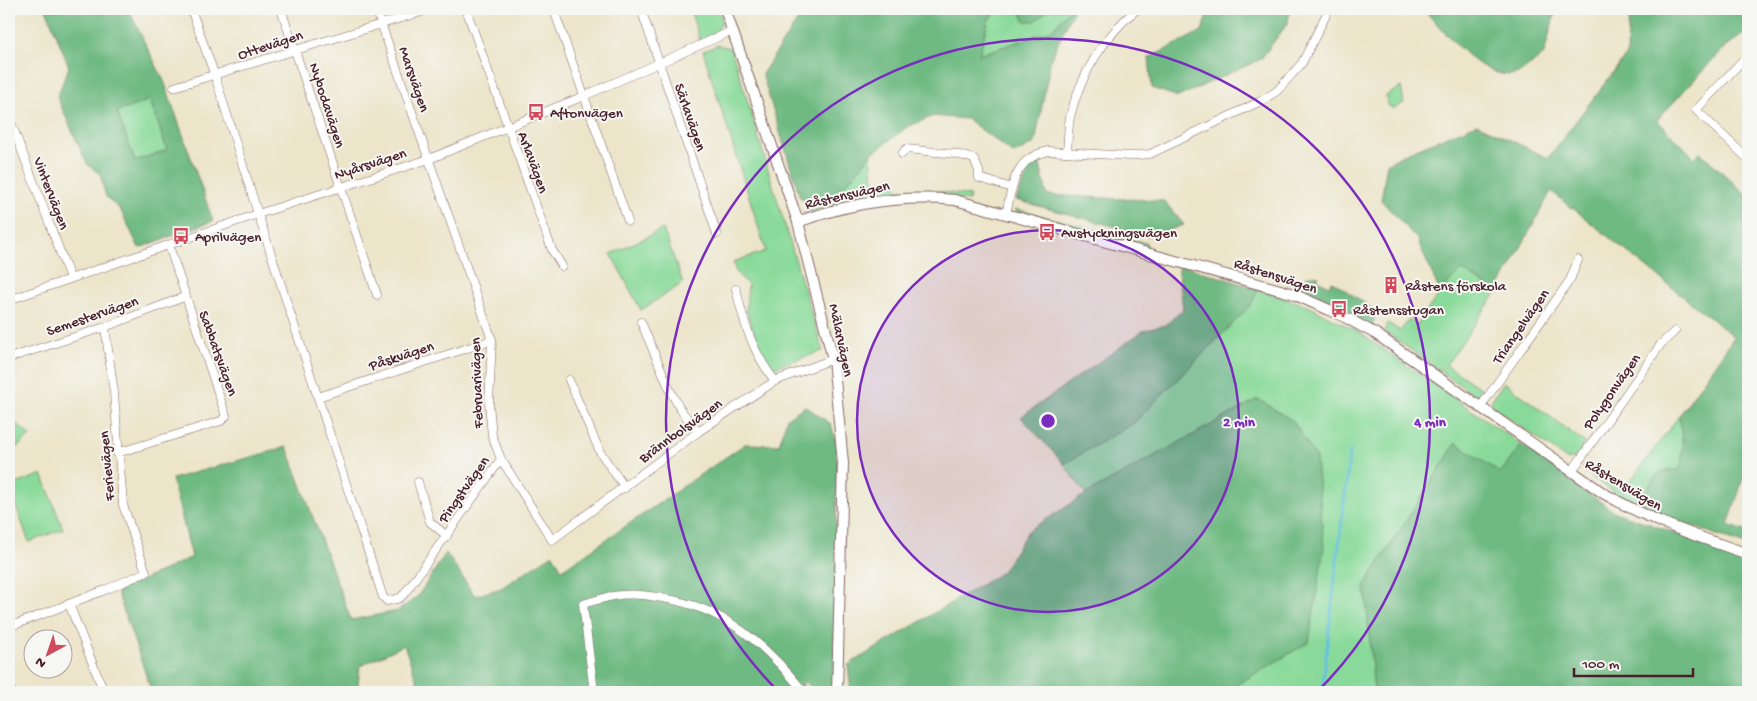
<svg xmlns="http://www.w3.org/2000/svg" width="1757" height="701" viewBox="0 0 1757 701" font-family="'Gochi Hand',sans-serif">
  <style>
    .green { fill: #89da9a; stroke: #6a7c62 }
    .forest { fill: #6eba82; stroke: #5c6c56; fill-rule: evenodd }
    .lines { fill: none; stroke-linecap: round; stroke-linejoin: round }
    .stream { stroke: #64bee2; stroke-width: 2.5 }
    .minor-casing { stroke: #836463; stroke-width: 9 }
    .tertiary-casing { stroke: #836463; stroke-width: 12 }
    .minor { stroke: #fff; stroke-width: 8 }
    .tertiary { stroke: #fff; stroke-width: 10 }
    .ring { fill: none; stroke: #7b2cbf; stroke-width: 2.5 }
    .labels { text-anchor: middle; stroke-width: 4; stroke-linejoin: round; paint-order: stroke }
    .street-label { font-size: 15px; fill: #4a1f2b; stroke: #f6f6f2 }
    .poi-label { font-size: 15px; fill: #4a1f2b; stroke: #f6f6f2; text-anchor: start }
    .centre { fill: #7b2cbf; stroke: #f6f6f2; stroke-width: 2.5 }
    .ring-label { font-size: 15px; text-anchor: middle; font-weight: bold; fill: #7b2cbf; stroke: #f6f6f2; stroke-width: 4; stroke-linejoin: round; paint-order: stroke }
  </style>
  <rect width="100%" height="100%" fill="#f6f6f2"/>
  <filter id="ink" filterUnits="userSpaceOnUse"><feTurbulence type="fractalNoise" baseFrequency=".02" numOctaves="2"/><feDisplacementMap in="SourceGraphic" scale="10" xChannelSelector="R" yChannelSelector="G"/><feConvolveMatrix kernelMatrix="1 2 1 2 8 2 1 2 1" color-interpolation-filters="sRGB"/></filter>
  <filter id="wash" filterUnits="userSpaceOnUse"><feTurbulence type="fractalNoise" baseFrequency=".0096" numOctaves="4" result="noise"/><feDisplacementMap in="SourceGraphic" scale="20" xChannelSelector="R" yChannelSelector="G"/><feGaussianBlur stdDeviation="1.12" result="paint"/><feColorMatrix in="noise" values="0 0 0 0 0 0 0 0 0 0 0 0 0 0 0 0 0 1.4 0 .05"/><feComposite in="paint" operator="in"/></filter>
  <g filter="url(#wash)">
    <rect width="100%" height="100%" fill="#ece5ca"/>
    <!-- green -->
    <g class="green">
      <path d="M690 9H718L722 21 716 33 700 41Z"/>
      <path d="M996 9H1022L1021 13 1025 21 1035 20 1050 9H1070L1052 30 979 55 988 21Z"/>
      <path d="M718 45 730 48 735 60 823 351 771 368 760 349 746 311 748 285 736 272 733 262 766 251 703 51Z"/>
      <path d="M1401 87 1404 103 1393 109 1387 104 1386 96Z"/>
      <path d="M150 100 167 150 135 161 117 112Z"/>
      <path d="M871 154 873 181 896 183 897 190H930L970 196 969 201 907 195H887L802 214 819 207 850 180Z"/>
      <path d="M1015 209 1146 243 1149 249 1018 214Z"/>
      <path d="M663 229 683 283 641 310 611 254Z"/>
      <path d="M1462 270 1497 292 1446 365 1486 392 1474 395 1384 331 1388 323 1400 331 1409 319 1417 325 1440 292Z"/>
      <path d="M1258 289 1310 307 1357 331 1522 445 1500 473 1456 443 1365 585 1374 692H1224L1309 642 1258 399 1086 494 1064 464 1135 422 1250 306Z"/>
      <path d="M1504 382 1585 443 1576 457 1568 460 1493 407 1491 401Z"/>
      <path d="M1679 416C1682 435 1685 452 1679 470 1654 466 1650 486 1639 504L1612 491 1584 471 1583 465 1625 488Z"/>
      <path d="M9 424H17L30 436 9 454Z"/>
      <path d="M42 474 63 529 29 542 9 487Z"/>
    </g>
    <!-- forest -->
    <g class="forest">
      <path d="M46 9H128L164 81 213 221 139 248 120 209 106 197 100 174 87 164 57 97 69 67ZM150 100 167 150 135 161 117 112Z"/>
      <path d="M805 9H996L988 21 979 55 1052 30 1070 9H1074L1051 58 1035 143 1014 154 967 119 933 116 907 127 871 154 850 180 830 198 812 204 800 197 762 74Z"/>
      <path d="M1022 9H1050L1035 21H1025L1021 13Z"/>
      <path d="M1209 9H1291L1287 24 1261 59 1178 97 1152 88 1149 58 1202 31Z"/>
      <path d="M1423 9H1556L1544 54C1536 60 1524 72 1515 74 1482 82 1444 30 1423 9Z"/>
      <path d="M1629 9H1748V31L1724 48 1657 120 1695 158 1700 152 1748 196V464L1728 525 1748 532V546L1661 515 1639 504C1651 484 1653 467 1679 470 1685 452 1682 434 1679 416L1734 337 1551 191 1497 292 1462 270 1440 292 1417 239 1381 200 1387 164 1404 154 1477 124 1548 158 1627 54Z"/>
      <path d="M1039 161 1047 195 1164 201 1184 225 1150 236 1016 200 1030 168Z"/>
      <path d="M1178 264 1258 289 1250 306 1135 422 1064 464 1021 417 1143 331 1165 325 1183 310Z"/>
      <path d="M1312 275 1319 276 1317 280 1330 286 1332 281 1376 311 1372 328 1334 306 1298 290 1306 277Z"/>
      <path d="M1258 399 1293 421 1316 458 1324 547 1309 642 1224 692H851L848 665 1002 572 1028 531 1086 494Z"/>
      <path d="M805 406 831 424 837 446 834 691 817 692 803 680V692H421L404 645 360 666 357 692H152L117 592 192 557 172 479 287 447 351 620 398 611 418 596 446 553 475 596 501 588 553 554 562 570 745 444 779 445 787 418Z"/>
      <path d="M1456 443 1500 473 1522 445 1613 511 1748 559V692H1374L1365 585Z"/>
    </g>
    <g class="lines">
      <!-- stream -->
      <path class="stream" d="M1319 692 1322 689 1350 451"/>
    </g>
  </g>
  <g filter="url(#ink)">
    <g class="lines">
      <!-- minor casing -->
      <g class="minor-casing">
        <g id="minor">
          <path d="M191 9 215 76 258 214 383 597 387 601 400 598 405 593 501 459"/>
          <path d="M281 9 377 295"/>
          <path d="M376 9 492 340 489 403 492 436 501 459 552 540 698 432 775 381 833 359"/>
          <path d="M466 9 552 250 562 266"/>
          <path d="M641 9 717 234"/>
          <path d="M555 13 628 221"/>
          <path d="M1748 65 1743 60 1696 110 1748 159"/>
          <path d="M174 87 431 9"/>
          <path d="M9 117 70 278"/>
          <path d="M1067 152C1068 140 1068 128 1070 117 1080 76 1104 36 1137 9"/>
          <path d="M902 154 906 149 956 154 974 159 979 171V178L1012 188"/>
          <path d="M1006 214C1013 184 1013 159 1048 151L1129 156 1150 154 1261 101 1277 91 1302 63 1329 9"/>
          <path d="M736 289C744 324 753 353 775 381"/>
          <path d="M9 300 258 214 429 159 584 96 732 31"/>
          <path d="M641 322 670 390 680 409 698 432"/>
          <path d="M9 358 105 327 184 297"/>
          <path d="M569 380 600 452 625 488"/>
          <path d="M318 397 492 340"/>
          <path d="M1481 406 1570 280 1578 260"/>
          <path d="M117 453 221 421 226 416 169 246"/>
          <path d="M1572 471 1661 344 1675 331"/>
          <path d="M418 482 430 522 447 536"/>
          <path d="M69 604 104 692"/>
          <path d="M9 627 105 590 146 572 123 505 114 393 105 327"/>
          <path d="M9 684 12 692"/>
          <path d="M594 692 583 604C593 601 603 598 613 596 629 593 647 595 662 598 724 607 766 645 804 692"/>
        </g>
      </g>
      <!-- tertiary casing -->
      <g class="tertiary-casing">
        <g id="tertiary">
          <path d="M725 9 798 222 833 359 843 463 837 692"/>
          <path d="M798 222C849 203 900 195 955 200L1291 293 1343 316 1376 334 1603 493C1649 520 1698 537 1748 554"/>
        </g>
      </g>
      <!-- minor -->
      <use href="#minor" class="minor"/>
      <!-- tertiary -->
      <use href="#tertiary" class="tertiary"/>
    </g>
  </g>
  <!-- distance rings -->
  <circle cx="1048" cy="421" r="191" fill="#7b2cbf" fill-opacity=".12"/>
  <g class="ring">
    <circle cx="1048" cy="421" r="191"/>
    <path d="M778 691A382 382 0 1 1 1318 691"/>
  </g>
  <!-- icons -->
  <defs>
    <g id="bus-bare" transform="scale(1.35)"><path d="M-5-6H5V4H4V6H2V4H-2V6H-4V4H-5ZM-3.5-4V0h7V-4ZM-3.5 1.2v1.5H-2V1.2ZM2 1.2v1.5H3.5V1.2Z" fill="#d1495b" stroke="#f6f6f2" stroke-width="2.5" paint-order="stroke"/></g>
    <g id="building-bare" transform="scale(1.35)"><path d="M-4-6H4V6H1V3H-1V6H-4ZM-2.5-4.3h1.7v1.8h-1.7ZM.8-4.3h1.7v1.8H.8ZM-2.5-1h1.7V.8h-1.7ZM.8-1h1.7V.8H.8Z" fill="#d1495b" stroke="#f6f6f2" stroke-width="2.5" paint-order="stroke"/></g>
  </defs>
  <g fill-rule="evenodd">
    <use href="#bus-bare" x="536" y="112"/>
    <use href="#bus-bare" x="1047" y="232"/>
    <use href="#bus-bare" x="181" y="236"/>
    <use href="#building-bare" x="1391" y="285"/>
    <use href="#bus-bare" x="1339" y="309"/>
  </g>
  <g class="labels">
    <!-- street labels -->
    <g class="street-label">
      <text transform="translate(270 44) rotate(-18)" y="5">Ottevägen</text>
      <text transform="translate(415 79) rotate(71)" y="5">Marsvägen</text>
      <text transform="translate(328 105) rotate(72)" y="5">Nybodavägen</text>
      <text transform="translate(691 117) rotate(71)" y="5">Särlavägen</text>
      <text transform="translate(534 162) rotate(70)" y="5">Arlavägen</text>
      <text transform="translate(370 163) rotate(-18)" y="5">Nyårsvägen</text>
      <text transform="translate(52 193) rotate(69)" y="5">Vintervägen</text>
      <text transform="translate(847 194) rotate(-13)" y="5">Råstensvägen</text>
      <text transform="translate(1276 275) rotate(18)" y="5">Råstensvägen</text>
      <text transform="translate(92 315) rotate(-19)" y="5">Semestervägen</text>
      <text transform="translate(1520 326) rotate(-55)" y="5">Triangelvägen</text>
      <text transform="translate(842 340) rotate(78)" y="5">Mälarvägen</text>
      <text transform="translate(219 353) rotate(70)" y="5">Sabbatsvägen</text>
      <text transform="translate(401 355) rotate(-18)" y="5">Påskvägen</text>
      <text transform="translate(476 383) rotate(-92)" y="5">Februarivägen</text>
      <text transform="translate(1611 391) rotate(-55)" y="5">Polygonvägen</text>
      <text transform="translate(680 430) rotate(-36)" y="5">Brännbolsvägen</text>
      <text transform="translate(106 466) rotate(-95)" y="5">Ferievägen</text>
      <text transform="translate(1624 484) rotate(31)" y="5">Råstensvägen</text>
      <text transform="translate(463 489) rotate(-55)" y="5">Pingstvägen</text>
    </g>
    <!-- poi labels -->
    <g class="poi-label">
      <text x="550" y="117">Aftonvägen</text>
      <text x="1061" y="237">Avstyckningsvägen</text>
      <text x="195" y="241">Aprilvägen</text>
      <text x="1405" y="290">Råstens förskola</text>
      <text x="1353" y="314">Råstensstugan</text>
    </g>
  </g>
  <circle cx="1048" cy="421" r="8" class="centre"/>
  <g class="ring-label">
    <text x="1239" y="426">2 min</text>
    <text x="1430" y="426">4 min</text>
  </g>
  <!-- margin -->
  <rect width="1757" height="701" fill="none" stroke="#f6f6f2" stroke-width="30"/>
  <!-- north arrow -->
  <g transform="translate(48 654) rotate(220)"><circle r="24" fill="#f6f6f2" stroke="#b1a0a2"/>
  <path d="M0-4L9 19L0 12L-9 19Z" fill="#d1495b"/>
  <text y="-8" font-size="14" font-weight="bold" text-anchor="middle" fill="#4a1f2b">N</text>
  </g>
  <!-- scale -->
  <path d="M1574 668v8h119v-8" fill="none" stroke="#4a1f2b" stroke-width="2.5"/>
  <text x="1582" y="668" font-size="15" fill="#4a1f2b" stroke="#f6f6f2" stroke-width="4" paint-order="stroke">100 m</text>
</svg>
